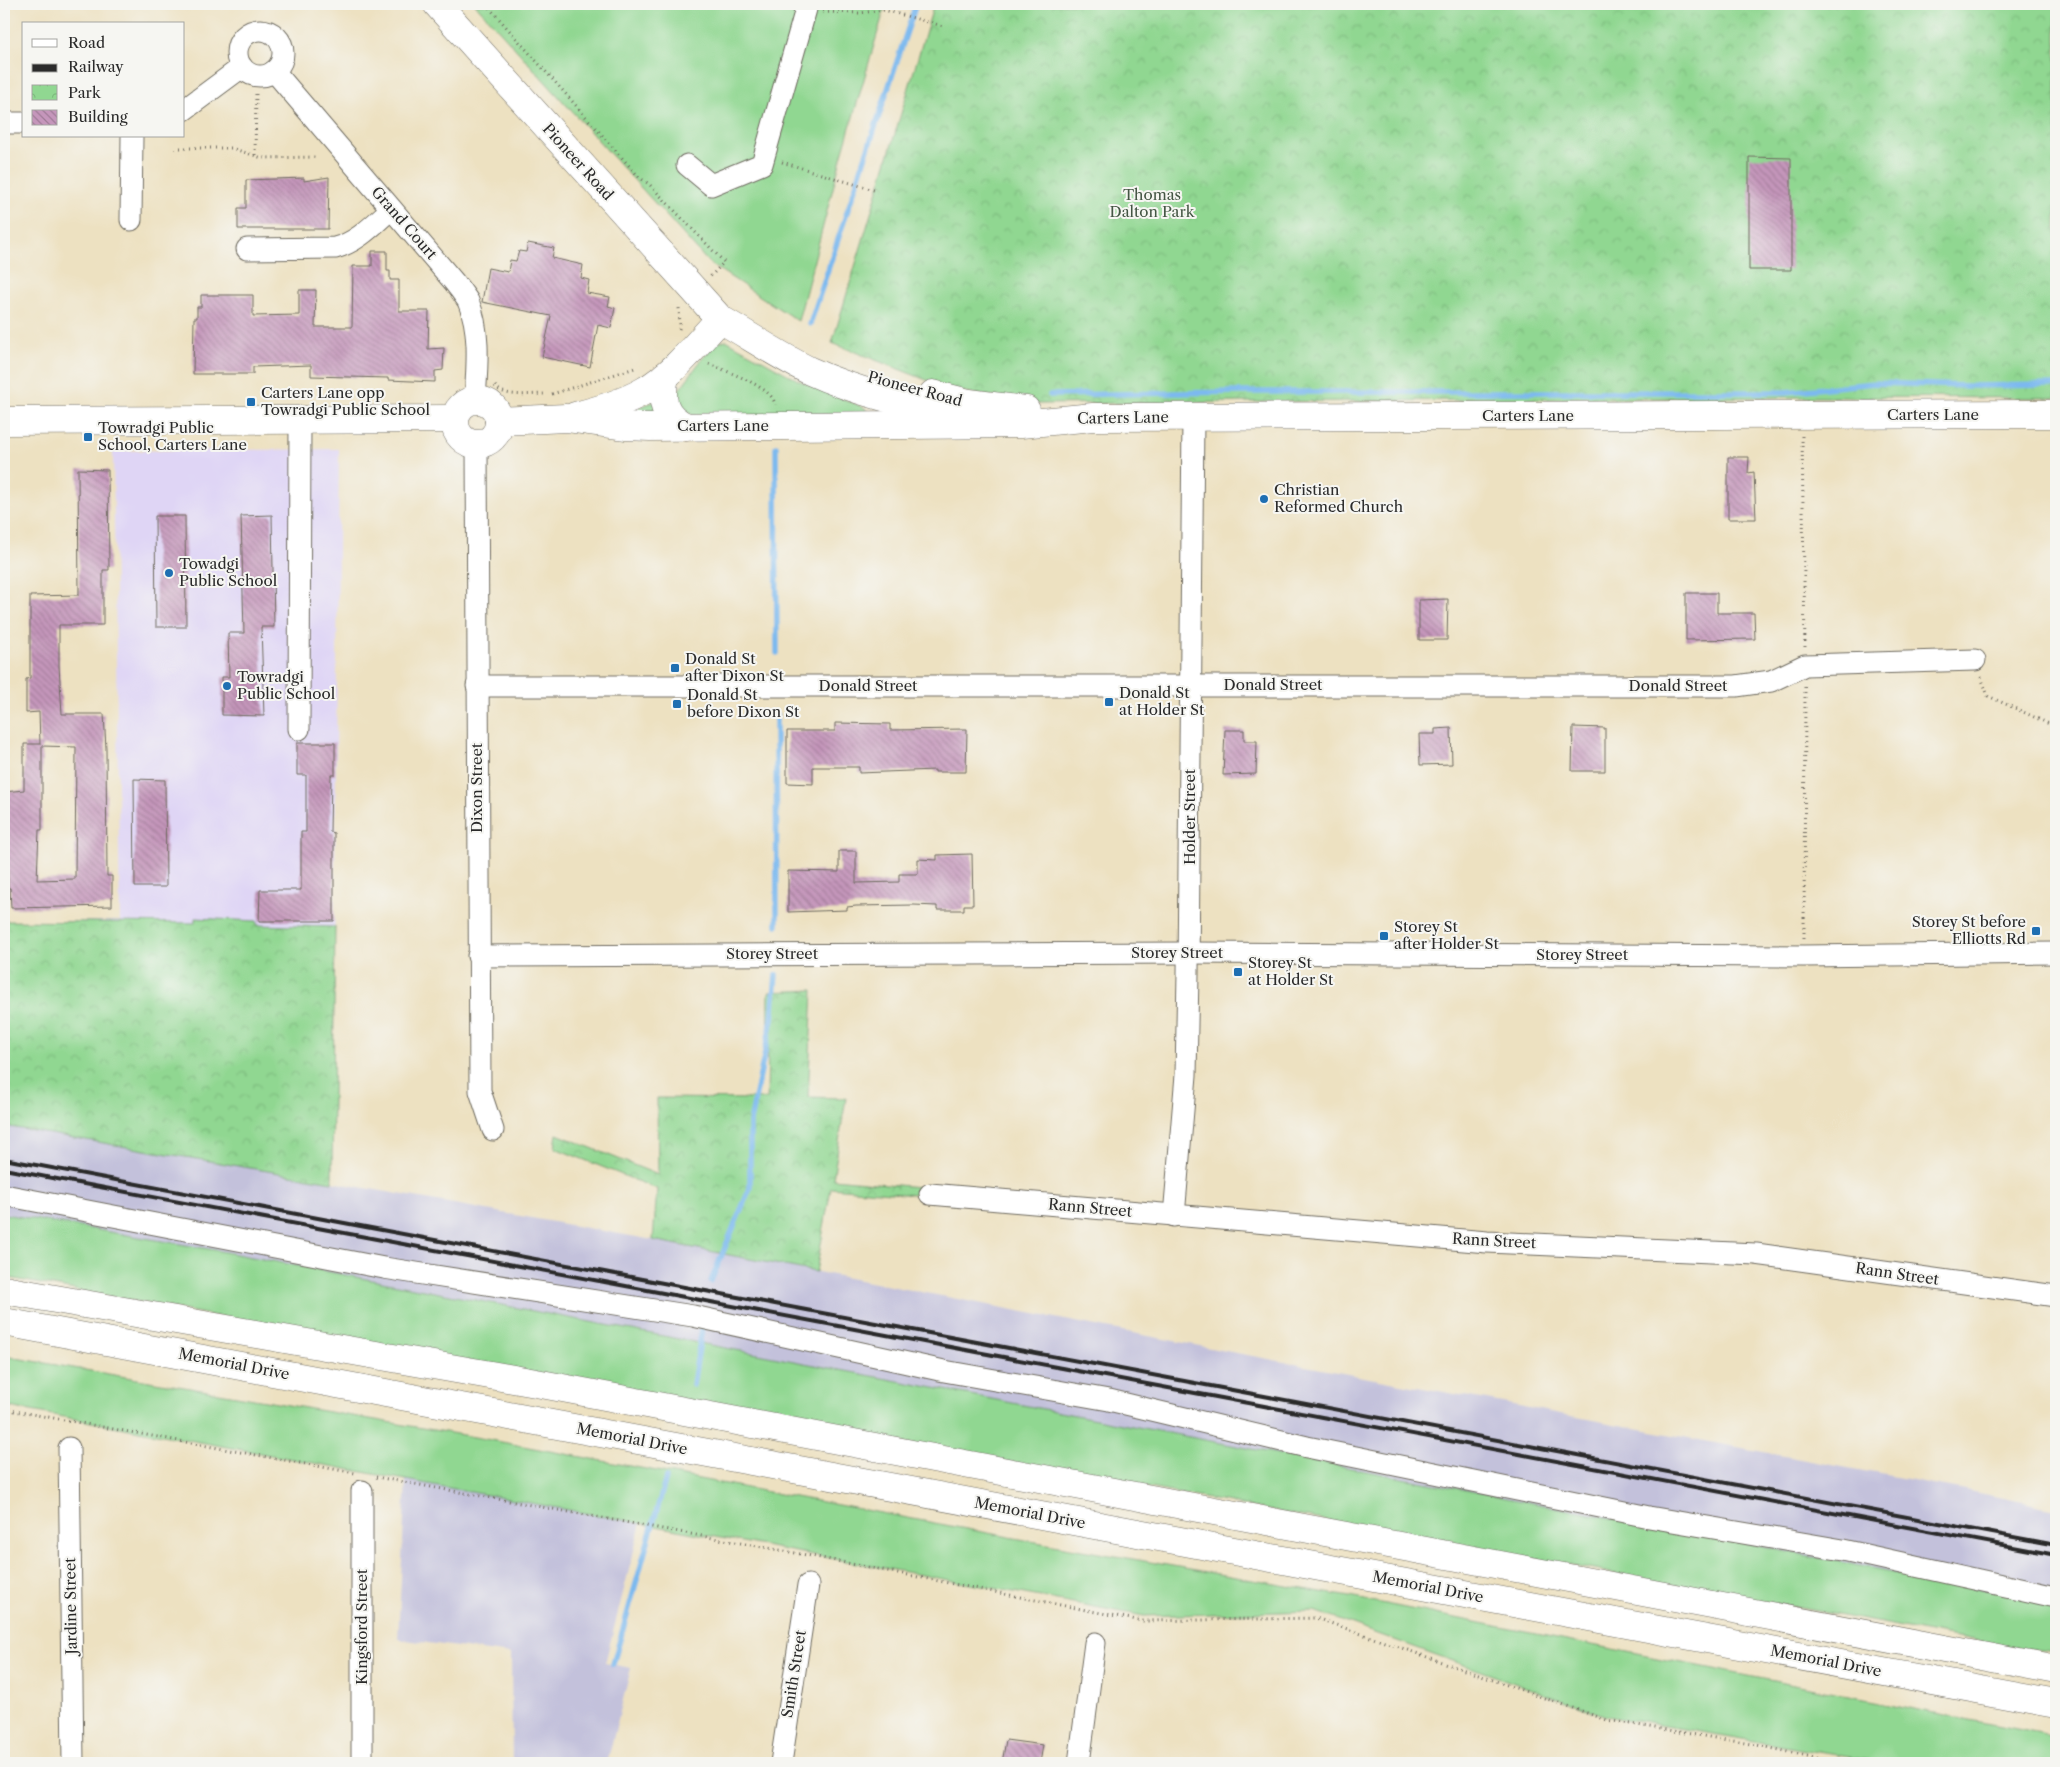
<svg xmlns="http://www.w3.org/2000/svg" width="2060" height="1767" viewBox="0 0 2060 1767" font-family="'Libre Caslon Text',serif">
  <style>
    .built { fill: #dfd5f5 }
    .industrial { fill: #c3c1db }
    .green { fill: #90d791; stroke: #5e815e }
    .park { fill: url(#park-crowns); stroke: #5e815e }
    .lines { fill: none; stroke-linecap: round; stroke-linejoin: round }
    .stream { stroke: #7cb9ef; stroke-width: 5.5 }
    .building { fill: url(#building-back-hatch); fill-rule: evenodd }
    .minor-casing { stroke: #6f6b60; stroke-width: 23 }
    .major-casing { stroke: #6f6b60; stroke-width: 29 }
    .highway-casing { stroke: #6f6b60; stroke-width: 29 }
    .path { stroke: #6f6b60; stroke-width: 3; stroke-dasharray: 1 4; stroke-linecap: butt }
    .minor { stroke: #fff; stroke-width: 21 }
    .major { stroke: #fff; stroke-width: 28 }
    .highway { stroke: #fff; stroke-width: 28 }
    .rail { stroke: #2b2b2b; stroke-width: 4 }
    .poi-dot { fill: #1f6fb2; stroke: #f6f6f2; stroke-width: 2 }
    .labels { text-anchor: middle; stroke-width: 4; stroke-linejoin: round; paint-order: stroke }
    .street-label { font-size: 15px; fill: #2b2b2b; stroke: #f6f6f2 }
    .park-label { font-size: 15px; fill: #445644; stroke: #f6f6f2 }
    .poi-label { font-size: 15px; fill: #2b2b2b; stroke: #f6f6f2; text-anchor: start }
  </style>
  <defs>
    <pattern id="park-crowns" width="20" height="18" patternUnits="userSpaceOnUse" patternTransform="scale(1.25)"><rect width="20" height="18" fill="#90d791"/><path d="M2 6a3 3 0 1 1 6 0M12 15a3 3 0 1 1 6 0" fill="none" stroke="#7cb97d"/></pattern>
    <pattern id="building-back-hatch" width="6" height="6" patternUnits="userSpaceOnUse" patternTransform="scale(1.25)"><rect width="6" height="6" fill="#c596bb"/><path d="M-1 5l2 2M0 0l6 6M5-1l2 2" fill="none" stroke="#a07b98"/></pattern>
  </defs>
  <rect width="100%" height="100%" fill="#f6f6f2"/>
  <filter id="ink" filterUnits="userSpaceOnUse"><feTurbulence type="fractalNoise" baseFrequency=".02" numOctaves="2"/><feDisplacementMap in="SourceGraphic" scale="10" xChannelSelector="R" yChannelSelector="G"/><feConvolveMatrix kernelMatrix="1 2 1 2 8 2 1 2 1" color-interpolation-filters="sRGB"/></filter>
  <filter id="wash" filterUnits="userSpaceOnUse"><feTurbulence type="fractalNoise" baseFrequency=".0096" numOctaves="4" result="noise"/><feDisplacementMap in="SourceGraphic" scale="20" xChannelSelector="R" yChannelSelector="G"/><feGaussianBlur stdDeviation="1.12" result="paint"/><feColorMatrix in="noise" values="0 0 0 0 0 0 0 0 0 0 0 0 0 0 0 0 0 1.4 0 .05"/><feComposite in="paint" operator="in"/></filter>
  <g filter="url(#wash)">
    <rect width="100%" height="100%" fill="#ede1c1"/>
    <!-- built -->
    <path class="built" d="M339 449 332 1182 4 1126V921H120L113 451Z"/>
    <!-- industrial -->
    <g class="industrial">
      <path d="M4 1126 332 1182 653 1240 1231 1352 1960 1489 2056 1509V1608L2023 1597 215 1250 4 1214Z"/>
      <path d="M406 1479 641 1523 605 1663 631 1668 607 1763H512L511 1654 398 1639Z"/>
    </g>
    <!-- green -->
    <g class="green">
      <path d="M475 4H886L841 158 798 321 709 263Z"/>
      <path d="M726 340 798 380 863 407 866 409V414L694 416 684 411 675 399 676 394 714 343Z"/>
      <path d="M657 400 660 416 616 417Z"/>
      <path d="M4 1214 215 1250 2023 1597 2056 1608V1652L2006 1646 4 1277Z"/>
      <path d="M4 1356 480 1438 1036 1542 1355 1598 2056 1737V1763H1884L1606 1716 1314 1611 1144 1616 4 1406Z"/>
    </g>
    <!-- park -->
    <g class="park">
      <path d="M934 4H2056V398L1808 397 1036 404 952 390 832 343Z"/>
      <path d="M195 918 257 921V925L335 927 332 1182 4 1126V921L195 923Z"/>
      <path d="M813 990 808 1097 846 1098 833 1179 930 1188 927 1196 831 1188 816 1272 653 1240 657 1189 555 1148 557 1134 658 1175 657 1098 767 1099 769 992Z"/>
    </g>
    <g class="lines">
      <!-- stream -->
      <g class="stream">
        <path d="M810 324 916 4"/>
        <path d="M1050 395 1237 392H1786L1874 383 1967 386 2056 385"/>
        <path d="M776 447 777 653"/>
        <path d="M776 715 777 925"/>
        <path d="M711 1281 750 1188V1122L772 1019 776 975"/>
        <path d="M693 1385 702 1328"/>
        <path d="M613 1664 666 1478"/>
      </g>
    </g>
    <g id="blocks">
      <!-- building -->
      <g class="building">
        <path d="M1749 157 1791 158V270H1749Z"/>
        <path d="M329 177 328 229H238V208H246V180L304 178V181Z"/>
        <path d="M528 243 554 248 552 258 583 265 581 278 589 280 587 293 610 297 608 306 615 308 611 328 598 325 590 367 542 357 551 316 482 302 488 268 508 272 510 260 516 261 519 251 526 252Z"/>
        <path d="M372 251H387V271H390V280H399V311H429L428 349 444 348 443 370 435 371V382L388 380V378L311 376V365L253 367V374H193L194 318H197V307H201V295H253V316L299 315V290H316L315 327H352L353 266H372Z"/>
        <path d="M1728 457H1749L1748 473 1754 472 1756 519H1728Z"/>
        <path d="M78 469 108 470 109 570H103V625H59V666L62 714H104L106 748 107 876H112V906L11 908 10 888H8L7 840H4V792L24 790V744H40L39 712 26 713V679L30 678V596L79 595ZM42 746 76 747 75 879 37 880 39 830H42Z"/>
        <path d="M272 515 274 627H261L264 716 222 715V677H229L228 633H244L241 516Z"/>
        <path d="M155 516H185L186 627H156Z"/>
        <path d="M1686 593H1717V613H1754L1755 639 1686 640Z"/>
        <path d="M1448 599 1447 640H1419V600Z"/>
        <path d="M835 723 890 724V730L967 729 966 772H935V770L859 773V767H813V784L787 783V731H835Z"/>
        <path d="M1573 727 1605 728V771H1572Z"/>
        <path d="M1451 728 1452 764 1420 765 1419 734H1435V729Z"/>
        <path d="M1225 730H1244V741H1257L1256 774 1223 775Z"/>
        <path d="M297 743H335V775H331L330 832 334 833V921H259L260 890H301V832H306V775H297Z"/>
        <path d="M134 779 165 780 166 887H135Z"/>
        <path d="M839 851H856V883L899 882V874H918V859L937 860V855L972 854 973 905H964V910H937V906L914 905 856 906 847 907V910L788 912V871L839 872Z"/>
        <path d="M1006 1740 1043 1745 1040 1763H1002Z"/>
      </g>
    </g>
  </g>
  <g filter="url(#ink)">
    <use href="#blocks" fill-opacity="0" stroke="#6f6b60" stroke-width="1"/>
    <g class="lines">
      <!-- minor casing -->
      <g class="minor-casing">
        <g id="minor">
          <circle cx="260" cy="53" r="23"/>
          <path d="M274 71 454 282C459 288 464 295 468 301 481 331 477 368 475 400"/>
          <path d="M184 110 242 67"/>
          <path d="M4 123H24"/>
          <path d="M687 165 711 185 762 164 806 9 802 4"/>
          <path d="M131 220 132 136"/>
          <path d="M247 249 335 248C358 242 374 224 391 209"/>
          <path d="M477 445 480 1091 493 1130"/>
          <path d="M477 686H1736L1771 681 1805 665 1975 660"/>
          <path d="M299 729 300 418"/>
          <path d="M478 956 1189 953 1804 956 2056 953"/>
          <path d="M930 1194 1487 1242 1756 1254 2056 1296"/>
          <path d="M4 1195 384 1268 693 1316 944 1371 1109 1400 1307 1447 1649 1517 1843 1550 2056 1597"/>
          <path d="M1174 1216 1186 1075 1188 974 1193 417"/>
          <path d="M69 1448 73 1763"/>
          <path d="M362 1763V1491"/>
          <path d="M781 1763 808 1585"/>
          <path d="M1079 1763 1095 1643"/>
        </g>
      </g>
      <!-- major casing -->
      <g class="major-casing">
        <g id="major">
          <path d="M437 4 720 319C750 336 779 356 810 371 856 392 905 403 954 414"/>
          <path d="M665 376C660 401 663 415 686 427"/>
          <path d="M933 394 969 403 1026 410"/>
          <circle cx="477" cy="422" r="22"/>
          <path d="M575 416C599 410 623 403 644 391 674 374 697 343 720 319"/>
          <path d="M4 421 454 419"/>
          <path d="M499 421 566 418 625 426 650 427 1021 424 1093 417 2056 414"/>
        </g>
      </g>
      <!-- highway casing -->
      <g class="highway-casing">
        <g id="highway">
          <path d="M4 1290 536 1383 2056 1670"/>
          <path d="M4 1322 2056 1704"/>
        </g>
      </g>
      <!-- path -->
      <g class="path">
        <path d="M486 4 640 178 649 184 724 262 710 277"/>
        <path d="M823 12 859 13 884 10 943 26"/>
        <path d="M175 148H231L262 158 316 157"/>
        <path d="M255 155 256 93"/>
        <path d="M782 162 877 191"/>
        <path d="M679 329 680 326 679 308"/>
        <path d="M709 364C725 371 774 387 775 405"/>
        <path d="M495 386C504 398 530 394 544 394"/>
        <path d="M552 394 635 368"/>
        <path d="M1802 436 1805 648"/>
        <path d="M1981 677 1988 696 2056 727"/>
        <path d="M1804 938 1805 686"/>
        <path d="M4 1409 355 1473"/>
        <path d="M376 1477 801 1554 1142 1621 1316 1618 1607 1720 1757 1745 1839 1763"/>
      </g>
      <!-- minor -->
      <use href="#minor" class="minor"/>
      <!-- major -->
      <use href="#major" class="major"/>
      <!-- highway -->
      <use href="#highway" class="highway"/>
      <!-- rail -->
      <g class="rail">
        <path d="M4 1159 2056 1545"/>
        <path d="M4 1169 2056 1555"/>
      </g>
    </g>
  </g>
  <!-- markers -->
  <g class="poi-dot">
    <rect x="246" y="397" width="10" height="10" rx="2.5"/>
    <rect x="83" y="432" width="10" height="10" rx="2.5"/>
    <circle cx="1264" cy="499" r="5"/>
    <circle cx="169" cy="573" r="5"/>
    <rect x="670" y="663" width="10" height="10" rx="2.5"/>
    <circle cx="227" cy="686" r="5"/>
    <rect x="1104" y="697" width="10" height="10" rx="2.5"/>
    <rect x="672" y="699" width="10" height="10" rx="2.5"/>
    <rect x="2031" y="926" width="10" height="10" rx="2.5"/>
    <rect x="1379" y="931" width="10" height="10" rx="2.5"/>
    <rect x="1233" y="967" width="10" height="10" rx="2.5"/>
  </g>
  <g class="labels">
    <!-- street labels -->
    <g class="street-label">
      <text transform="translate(578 162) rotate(48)" y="5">Pioneer Road</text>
      <text transform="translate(404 223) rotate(49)" y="5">Grand Court</text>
      <text transform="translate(915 389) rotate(15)" y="5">Pioneer Road</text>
      <text x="1933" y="420">Carters Lane</text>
      <text x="1528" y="421">Carters Lane</text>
      <text transform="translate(1123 418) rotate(-1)" y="5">Carters Lane</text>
      <text x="723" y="431">Carters Lane</text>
      <text x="1273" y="690">Donald Street</text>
      <text x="868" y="691">Donald Street</text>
      <text x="1678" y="691">Donald Street</text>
      <text transform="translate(477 788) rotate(-90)" y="5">Dixon Street</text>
      <text transform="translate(1190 817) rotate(-90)" y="5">Holder Street</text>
      <text x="1177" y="958">Storey Street</text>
      <text x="772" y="959">Storey Street</text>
      <text x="1582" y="960">Storey Street</text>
      <text transform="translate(1090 1208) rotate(5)" y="5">Rann Street</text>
      <text transform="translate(1494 1241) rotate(3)" y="5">Rann Street</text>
      <text transform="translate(1897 1274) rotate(8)" y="5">Rann Street</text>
      <text transform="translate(234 1364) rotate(11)" y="5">Memorial Drive</text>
      <text transform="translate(632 1439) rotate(11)" y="5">Memorial Drive</text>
      <text transform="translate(1030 1513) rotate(11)" y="5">Memorial Drive</text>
      <text transform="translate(1428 1587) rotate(11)" y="5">Memorial Drive</text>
      <text transform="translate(71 1606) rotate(-91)" y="5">Jardine Street</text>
      <text transform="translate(362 1627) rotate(-90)" y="5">Kingsford Street</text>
      <text transform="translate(1826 1661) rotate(11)" y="5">Memorial Drive</text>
      <text transform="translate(794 1674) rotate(-81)" y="5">Smith Street</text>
    </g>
    <!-- park labels -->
    <g class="park-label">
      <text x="1152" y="200">Thomas<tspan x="1152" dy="17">Dalton Park</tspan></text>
    </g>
    <!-- poi labels -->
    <g class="poi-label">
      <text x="261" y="398">Carters Lane opp<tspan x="261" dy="17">Towradgi Public School</tspan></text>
      <text x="98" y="433">Towradgi Public<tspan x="98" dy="17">School, Carters Lane</tspan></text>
      <text x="1274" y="495">Christian<tspan x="1274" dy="17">Reformed Church</tspan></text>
      <text x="179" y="569">Towadgi<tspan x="179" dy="17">Public School</tspan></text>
      <text x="685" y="664">Donald St<tspan x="685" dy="17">after Dixon St</tspan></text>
      <text x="237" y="682">Towradgi<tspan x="237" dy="17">Public School</tspan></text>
      <text x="1119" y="698">Donald St<tspan x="1119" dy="17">at Holder St</tspan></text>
      <text x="687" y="700">Donald St<tspan x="687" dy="17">before Dixon St</tspan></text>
      <text x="2026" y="927" text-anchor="end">Storey St before<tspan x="2026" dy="17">Elliotts Rd</tspan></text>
      <text x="1394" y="932">Storey St<tspan x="1394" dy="17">after Holder St</tspan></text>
      <text x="1248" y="968">Storey St<tspan x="1248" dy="17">at Holder St</tspan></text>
    </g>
  </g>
  <!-- margin -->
  <rect width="2060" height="1767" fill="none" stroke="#f6f6f2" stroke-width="20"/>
  <!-- legend -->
  <rect x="22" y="22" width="162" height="115" fill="#f6f6f2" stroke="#a5a5a2"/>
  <rect x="32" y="39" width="25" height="8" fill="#ffffff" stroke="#a5a5a2"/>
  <text x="68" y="48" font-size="15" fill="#2b2b2b">Road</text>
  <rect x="32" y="64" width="25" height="8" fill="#2b2b2b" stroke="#a5a5a2"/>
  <text x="68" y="72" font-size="15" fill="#2b2b2b">Railway</text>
  <rect x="32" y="85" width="25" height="15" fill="url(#park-crowns)" stroke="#a5a5a2"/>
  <text x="68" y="98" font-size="15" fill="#2b2b2b">Park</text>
  <rect x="32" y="110" width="25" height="15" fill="url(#building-back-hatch)" stroke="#a5a5a2"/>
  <text x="68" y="122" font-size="15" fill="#2b2b2b">Building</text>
</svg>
